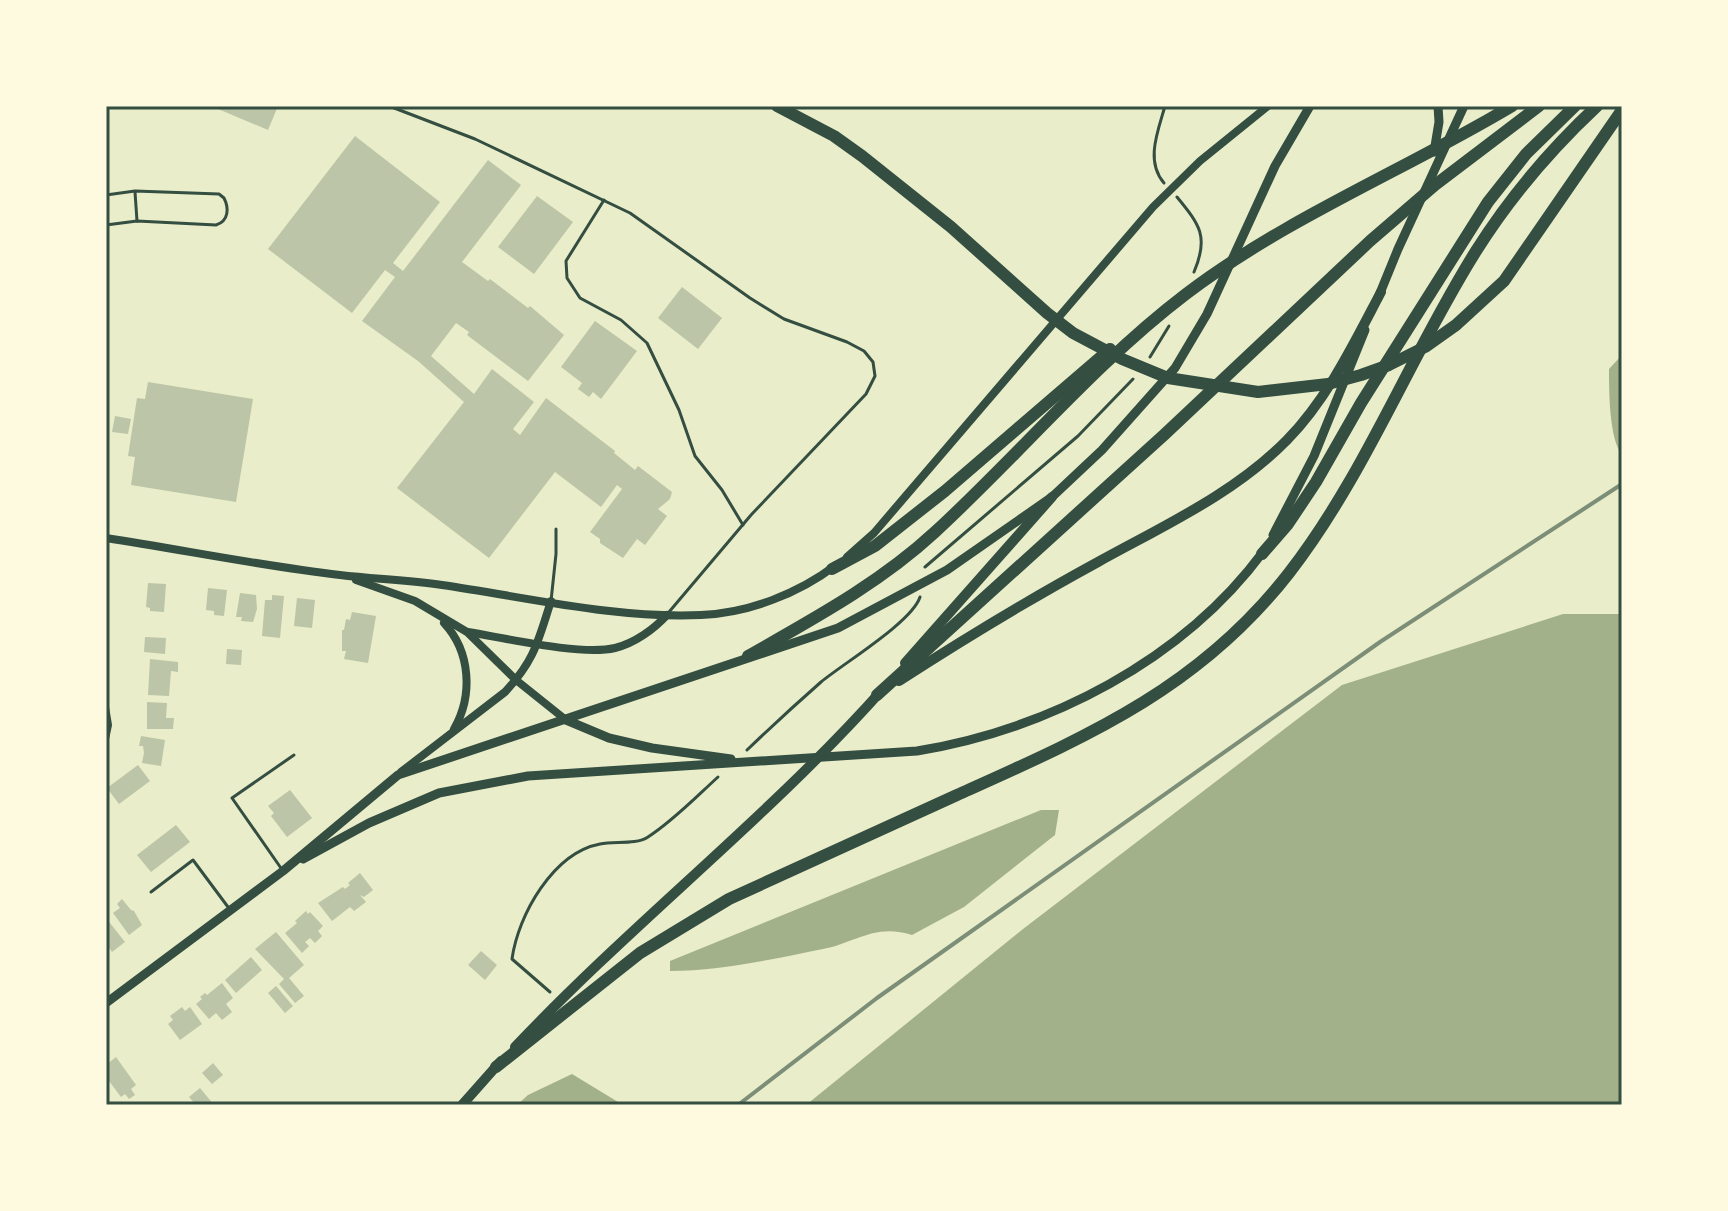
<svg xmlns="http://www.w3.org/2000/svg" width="1728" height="1211" viewBox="0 0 1728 1211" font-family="'Noto Sans',sans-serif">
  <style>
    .water { fill: #a3b18a }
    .building { fill: #bcc5a7 }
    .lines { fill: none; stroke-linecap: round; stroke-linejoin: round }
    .path { stroke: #344e41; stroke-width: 3 }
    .service { stroke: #344e41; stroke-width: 3 }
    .minor { stroke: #344e41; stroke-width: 6 }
    .tertiary { stroke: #344e41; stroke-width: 8 }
    .secondary { stroke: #344e41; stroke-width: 9 }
    .primary { stroke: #344e41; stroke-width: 10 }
    .motorway { stroke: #344e41; stroke-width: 12 }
    .rail { stroke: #7c8e77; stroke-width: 4 }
    .neatline { fill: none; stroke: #344e41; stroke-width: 3 }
  </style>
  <rect width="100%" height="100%" fill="#e9edc9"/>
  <!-- water -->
  <g class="water">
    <path d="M1622 355V455C1609 439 1609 391 1609 369Z"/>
    <path d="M1563 614H1622V1105H806L1023 929 1342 685Z"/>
    <path d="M1041 810H1059L1055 835 964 907 912 935C875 923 855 943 823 949 773 959 721 971 670 971V961Z"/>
    <path d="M572 1074 623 1105H517L528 1095Z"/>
  </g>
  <!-- building -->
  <g class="building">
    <path d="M211 106H278L268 130Z"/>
    <path d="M355 136 440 202 393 263 403 271 488 160 521 185 462 262 488 281 490 279 528 308 530 306 564 335 528 381 467 335 469 332 456 323 431 356 474 394 492 369 534 402 513 429 520 435 546 398 615 451 614 453 635 470 638 466 672 492 670 499 658 509 667 516 645 545 637 539 623 558 600 543V539L590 532 622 489 617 485 601 507 555 472 489 558 397 488 464 402 418 361 362 321 395 277 385 270 352 313 268 249Z"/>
    <path d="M537 196 573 222 534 274 498 247Z"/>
    <path d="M682 287 722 318 698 349 658 318Z"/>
    <path d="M595 321 637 351 601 399 593 392 589 397 578 389 582 383 561 367Z"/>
    <path d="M148 382 253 399 236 502 131 485 135 457 128 456 137 398 145 399Z"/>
    <path d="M115 416 131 419 128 434 112 432Z"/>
    <path d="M148 583 166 584 164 612 150 611V608L146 607Z"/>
    <path d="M208 588 227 590 224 616 214 615V611L206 610Z"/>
    <path d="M240 593 256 595 257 609 253 622 241 621 242 617H236Z"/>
    <path d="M272 595 284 596 280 638 262 636 265 600H272Z"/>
    <path d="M297 598 315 600 312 628 294 626Z"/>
    <path d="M352 612 376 616 368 663 344 659 346 651H342V630H344L346 619 350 620Z"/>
    <path d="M145 637 166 638 165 654 144 652Z"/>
    <path d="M227 649 242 650 241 665 226 664Z"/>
    <path d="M150 659 178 662V672L171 671 169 696 148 695Z"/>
    <path d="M147 702 167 703 166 718H174L173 729H147Z"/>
    <path d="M141 736 165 740 161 766 142 763 144 753 143 746H139Z"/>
    <path d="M138 765 150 781 119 804 107 788Z"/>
    <path d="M290 790 312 818 287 837 271 816 274 813 268 806Z"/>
    <path d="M176 825 190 842 151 872 137 855Z"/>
    <path d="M360 873 373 890 364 897 360 895 366 902 354 911 350 907 332 921 318 903 343 887 345 889 350 885 348 883Z"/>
    <path d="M122 899 131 910 134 911 142 925 129 935 113 913 120 908 117 904Z"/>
    <path d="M306 911 308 914 310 912 323 926 318 931 322 936 315 943 310 938 305 942 309 946 302 953 285 933 297 923 295 921Z"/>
    <path d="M106 918 125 942 112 952 106 944Z"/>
    <path d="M276 932 304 965 289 978 304 996 295 1003 279 984 284 979 255 949Z"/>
    <path d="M481 951 497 965 485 980 468 965Z"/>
    <path d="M251 957 262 970 236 993 225 980Z"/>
    <path d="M222 983 233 998 226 1004 232 1012 222 1020 216 1013 209 1019 196 1004 202 999 200 997 205 993 207 995Z"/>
    <path d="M276 986 293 1006 285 1013 268 993Z"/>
    <path d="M182 1007 185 1011 190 1007 202 1024 180 1040 168 1024 173 1020 170 1016Z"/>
    <path d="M116 1057 136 1085 131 1089 135 1095 129 1099 125 1094 121 1097 106 1077V1065Z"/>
    <path d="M213 1063 223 1075 212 1084 202 1073Z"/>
    <path d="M200 1088 214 1105H196L189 1097Z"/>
  </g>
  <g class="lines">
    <!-- path -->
    <g class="path">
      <path d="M1164 183C1145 161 1158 131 1165 106"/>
      <path d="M1177 197C1200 225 1209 237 1194 272"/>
      <path d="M1150 357 1169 326"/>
      <path d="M925 567 1078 436 1133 379"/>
      <path d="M747 750C771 727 796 704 821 682 844 663 912 622 920 597"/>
      <path d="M550 992 512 959C518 915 553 853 600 844 615 841 636 845 648 837 673 821 696 797 718 777"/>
    </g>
    <!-- service -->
    <g class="service">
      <path d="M389 106 475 139 630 213 750 298 784 319 847 342 864 351 873 362 875 376 866 394 751 515 669 612"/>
      <path d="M135 192 137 221"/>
      <path d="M106 195 135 191 219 194 224 198C229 208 229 221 216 225L137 221 106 225"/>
      <path d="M604 200 566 261 567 278 580 298 621 320 647 343 679 410 695 456 722 490 743 525"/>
      <path d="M551 601 556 554V529"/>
      <path d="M283 871 232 798 294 755"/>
      <path d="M151 892 193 860 228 907"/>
    </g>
    <!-- minor -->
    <path class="minor" d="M106 707 109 725 106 739"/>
    <!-- tertiary -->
    <g class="tertiary">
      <path d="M106 538C184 550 262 566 340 575 374 579 408 580 442 585 525 597 617 619 701 615 748 613 798 594 836 565"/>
      <path d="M847 557 874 533 1153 207 1200 161 1268 106"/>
      <path d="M356 580 415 601 467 632 516 680 566 720"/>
      <path d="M444 623C471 652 473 696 454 729"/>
      <path d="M468 632C505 638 581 656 615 648 635 643 654 629 667 615"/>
      <path d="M401 772 505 692C535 660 538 641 551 601"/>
    </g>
    <!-- secondary -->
    <g class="secondary">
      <path d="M1434 152 1439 122 1438 106"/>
      <path d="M1378 298 1398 249 1464 106"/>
      <path d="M1273 535 1314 456 1365 330"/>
      <path d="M566 720 609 738 652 748 731 759"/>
      <path d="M303 859 369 823 439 793 528 776 917 751C1049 729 1182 661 1263 552"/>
      <path d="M106 1003 283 871 398 775 838 628 947 570 1052 497 1102 450 1175 368 1207 314 1275 166 1310 106"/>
    </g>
    <!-- primary -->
    <g class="primary">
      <path d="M905 663 1052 497"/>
      <path d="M899 681C964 639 1030 599 1098 562 1163 526 1234 494 1287 440 1328 398 1354 343 1381 292"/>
      <path d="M515 1047C632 923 769 817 882 690"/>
      <path d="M462 1105 501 1061"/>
    </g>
    <!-- motorway -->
    <g class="motorway">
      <path d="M777 106 834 136 862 156 951 227 1047 313 1073 333 1122 359 1168 378 1258 392 1328 384 1361 375 1389 365 1425 347 1456 325 1504 281 1622 110"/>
      <path d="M1262 554 1288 524 1316 482 1361 403 1488 202 1526 154 1575 106"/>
      <path d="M832 569 875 546 945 491 1110 349"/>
      <path d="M748 656C813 619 880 583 935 532 1020 454 1094 364 1186 294 1286 218 1405 170 1512 106"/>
      <path d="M877 695 1165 434 1370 241 1435 185 1539 106"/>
      <path d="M496 1067 640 953 729 899C805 864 881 829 957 795 1086 737 1199 689 1289 573 1365 475 1410 356 1476 251 1510 197 1551 149 1597 106"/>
    </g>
    <!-- rail -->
    <path class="rail" d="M738 1105 877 998 1380 642 1622 484"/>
  </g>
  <!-- border -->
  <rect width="1728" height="1211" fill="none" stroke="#fefae0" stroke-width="216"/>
  <rect x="108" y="108" width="1512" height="995" class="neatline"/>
</svg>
